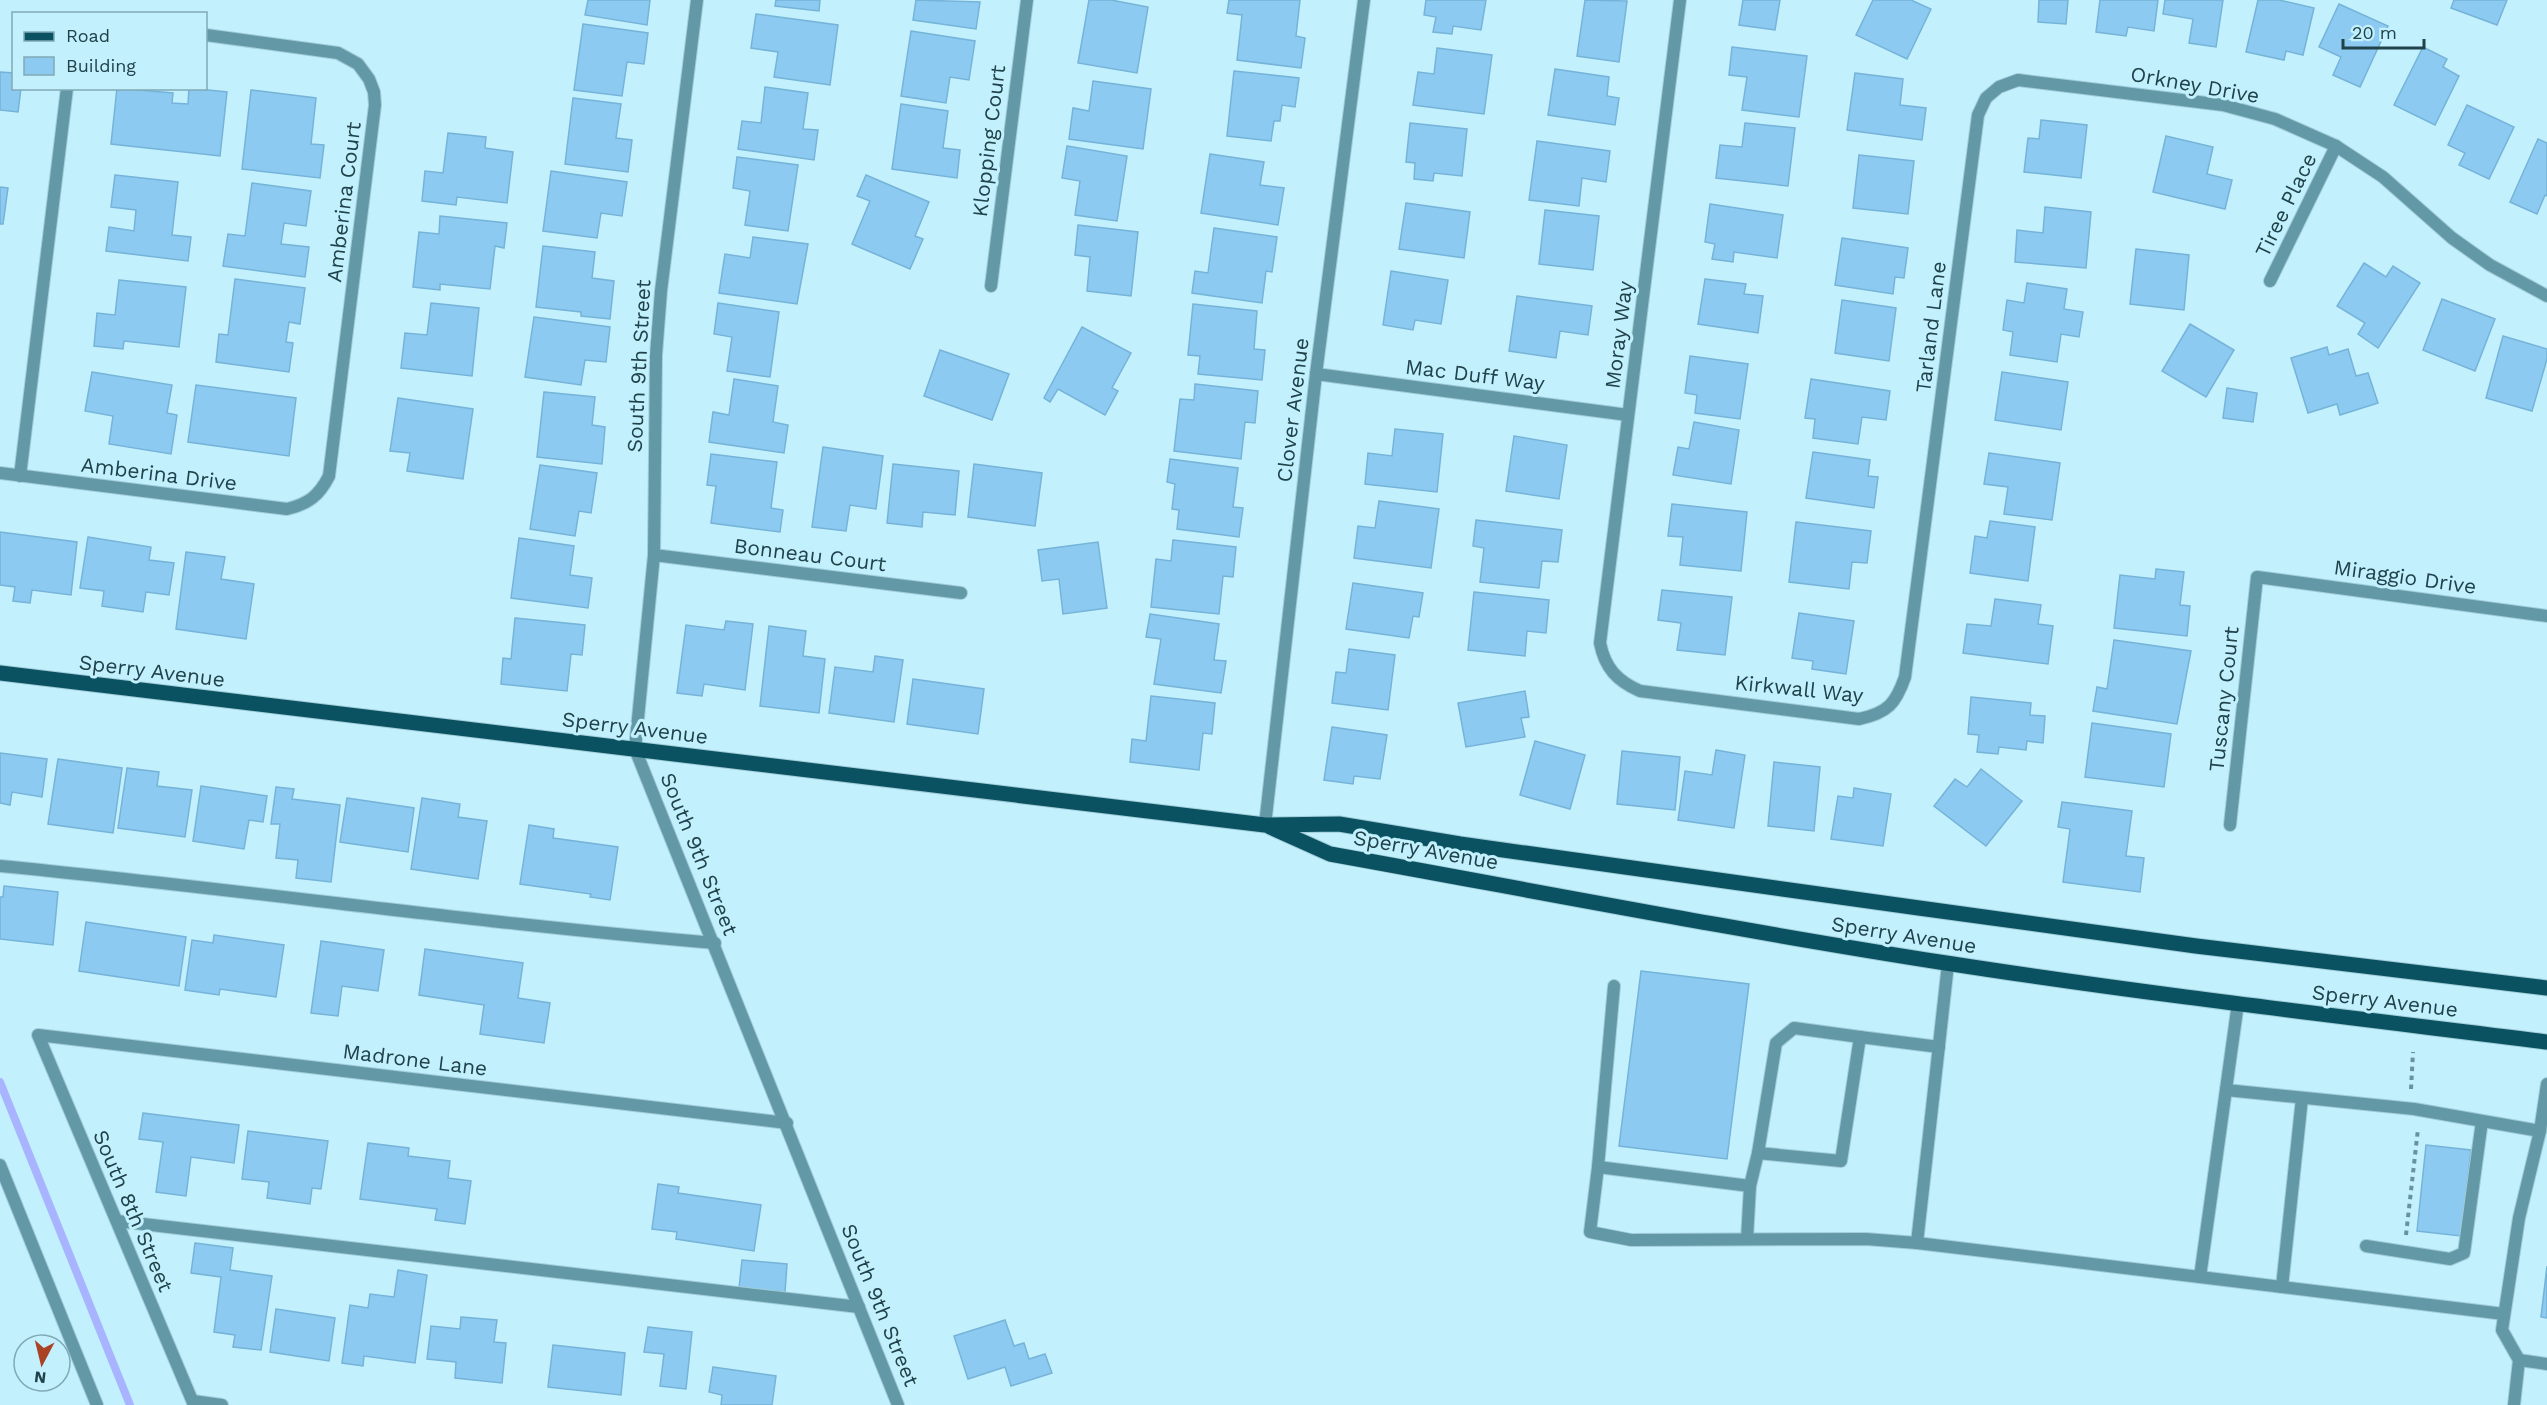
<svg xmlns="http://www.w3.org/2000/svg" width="2547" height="1405" viewBox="0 0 2547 1405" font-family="'Work Sans',sans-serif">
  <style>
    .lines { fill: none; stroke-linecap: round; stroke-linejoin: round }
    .stream { stroke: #a8b4ff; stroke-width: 8 }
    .building { fill: #8dcaf1; stroke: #76b3d8; stroke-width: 1.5 }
    .lane-casing { stroke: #a2cdd9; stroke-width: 14 }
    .street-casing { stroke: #a2cdd9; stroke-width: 14 }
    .primary-casing { stroke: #a2cdd9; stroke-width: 17 }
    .path { stroke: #6a929c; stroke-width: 4; stroke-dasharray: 4.5 4.5; stroke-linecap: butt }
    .lane { stroke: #6399a7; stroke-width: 12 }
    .street { stroke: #6399a7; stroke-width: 12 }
    .primary { stroke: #0a5261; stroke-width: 15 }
    .labels { text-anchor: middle; stroke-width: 6; stroke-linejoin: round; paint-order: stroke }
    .street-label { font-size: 21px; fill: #20424a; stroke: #c2f0fd }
  </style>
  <rect width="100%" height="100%" fill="#c2f0fd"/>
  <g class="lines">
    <!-- stream -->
    <path class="stream" d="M0 1082 130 1405"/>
  </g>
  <!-- building -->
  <g class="building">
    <path d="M588 0H650L647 25 585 15Z"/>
    <path d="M776 0H820L819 11 775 6Z"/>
    <path d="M916 0 980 2 976 29 913 20Z"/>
    <path d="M1089 0H1111L1148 7 1137 73 1078 63Z"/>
    <path d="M1229 0H1300L1296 36 1305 38 1301 68 1237 60 1242 15 1227 13Z"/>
    <path d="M1426 0H1486L1481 30 1453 26 1452 34 1433 32 1436 17 1424 15Z"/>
    <path d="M1585 0 1627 1 1619 62 1577 56Z"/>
    <path d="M1743 0H1780L1775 30 1739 25Z"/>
    <path d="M1873 0H1911L1931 9 1907 59 1856 35Z"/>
    <path d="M2039 0H2068L2066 24 2038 22Z"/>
    <path d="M2100 0H2158L2154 31 2128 27 2126 36 2096 32Z"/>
    <path d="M2165 0H2223L2216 47 2189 43 2193 19 2163 14Z"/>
    <path d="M2258 0H2279L2314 8 2303 55 2286 51 2284 60 2246 52Z"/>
    <path d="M2454 0H2507L2497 25 2451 8Z"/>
    <path d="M2339 4 2388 26 2360 87 2333 75 2341 57 2319 47Z"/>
    <path d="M756 14 838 25 830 85 774 77 778 52 751 48Z"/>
    <path d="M583 24 648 33 644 64 627 62 622 96 574 90Z"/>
    <path d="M911 31 975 41 969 80 950 77 946 103 901 96Z"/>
    <path d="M1732 47 1807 56 1799 117 1742 110 1747 77 1729 75Z"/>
    <path d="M2423 47 2447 59 2443 67 2459 76 2435 125 2394 105Z"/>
    <path d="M1437 48 1492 55 1484 114 1413 105 1418 72 1434 74Z"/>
    <path d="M1555 69 1609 77 1607 96 1619 98 1615 125 1548 115Z"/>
    <path d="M1234 71 1299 78 1295 107 1282 105 1280 121H1274L1271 141 1227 136Z"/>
    <path d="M0 72 14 73V88H21L18 112 0 110Z"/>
    <path d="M1855 73 1903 79 1900 105 1926 108 1922 140 1847 130Z"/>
    <path d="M1093 81 1151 89 1143 149 1069 139 1073 108 1089 111Z"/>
    <path d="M765 87 808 93 803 129 818 130 814 160 738 149 742 121 761 123Z"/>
    <path d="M117 88 173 93 172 103 188 104 189 88 227 92 220 156 111 144Z"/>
    <path d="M251 90 316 98 311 144 324 145 320 178 242 169Z"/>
    <path d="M573 98 621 104 616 138 632 140 628 172 565 164Z"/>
    <path d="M901 104 948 111 943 148 960 150 957 178 892 169Z"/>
    <path d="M2467 105 2514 127 2489 179 2459 165 2465 153 2448 145Z"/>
    <path d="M2041 120 2087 125 2081 178 2024 172 2028 138 2039 139Z"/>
    <path d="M1410 123 1467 129 1462 176 1434 173 1433 181 1414 179 1415 163 1406 162Z"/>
    <path d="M1745 123 1795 128 1788 186 1716 178 1720 145 1742 147Z"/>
    <path d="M448 133 486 137 485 148 513 152 507 203 457 197 456 205 422 201 425 171 443 173Z"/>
    <path d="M2166 136 2213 147 2207 174 2232 180 2225 209 2153 192Z"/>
    <path d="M2538 139 2547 143V196L2545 195 2537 214 2510 202Z"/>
    <path d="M1537 141 1610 151 1606 182 1582 178 1579 206 1529 200Z"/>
    <path d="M1067 146 1127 156 1117 221 1075 215 1080 181 1062 178Z"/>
    <path d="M1210 154 1264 162 1260 185 1284 188 1278 225 1201 213Z"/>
    <path d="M1859 155 1914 161 1908 214 1853 208Z"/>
    <path d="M737 157 798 165 788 231 745 225 750 191 733 188Z"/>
    <path d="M551 171 627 182 622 216 601 213 597 238 543 231Z"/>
    <path d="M115 175 178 182 172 235 191 237 188 261 106 251 109 227 134 231 136 210 111 207Z"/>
    <path d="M866 175 929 202 915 236 923 239 910 269 852 244 870 201 857 196Z"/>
    <path d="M252 183 311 191 306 226 284 223 281 244 309 247 305 277 223 266 228 234 245 236Z"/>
    <path d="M0 187 8 188 3 224H0Z"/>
    <path d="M1406 203 1470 212 1464 258 1399 249Z"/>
    <path d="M1710 204 1783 215 1777 258 1734 252 1733 262 1712 259 1715 244 1705 242Z"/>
    <path d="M2045 207 2091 212 2086 268 2015 262 2017 230 2043 233Z"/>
    <path d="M1545 210 1599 216 1593 270 1539 264Z"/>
    <path d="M440 216 507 223 504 248 495 246 490 289 440 284V290L413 287 419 232 439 234Z"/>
    <path d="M1078 225 1138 232 1131 296 1087 291 1090 257 1075 255Z"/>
    <path d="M1214 228 1277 237 1272 272 1266 271 1262 303 1192 293 1195 271 1208 273Z"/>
    <path d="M753 237 808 244 797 304 719 293 725 254 750 258Z"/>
    <path d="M1842 238 1908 248 1904 278 1895 277 1893 294 1835 285Z"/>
    <path d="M543 246 595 252 592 278 614 281 610 319 581 316V312L536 307Z"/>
    <path d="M2136 249 2189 255 2184 310 2130 304Z"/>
    <path d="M2364 263 2386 277 2393 266 2420 283 2378 348 2358 334 2365 323 2337 306Z"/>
    <path d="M1391 271 1448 280 1441 324 1415 320 1413 330 1383 325Z"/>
    <path d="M235 279 305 288 300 324 289 322 286 342 293 343 289 372 216 362 219 334 228 335Z"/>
    <path d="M1705 279 1746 284 1744 294 1763 296 1758 333 1698 324Z"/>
    <path d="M119 280 186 287 179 347 124 341 123 349 94 346 97 313 115 315Z"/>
    <path d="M2027 283 2067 289 2064 309 2083 312 2079 337 2061 334 2057 362 2010 355 2013 332 2003 330 2007 300 2024 303Z"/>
    <path d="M1517 296 1592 306 1588 335 1560 331 1556 358 1509 351Z"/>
    <path d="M2442 299 2495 319 2475 371 2423 350Z"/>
    <path d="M1842 300 1896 308 1889 361 1835 353Z"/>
    <path d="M431 303 479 308 472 376 401 368 405 333 427 335Z"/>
    <path d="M718 303 779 312 770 377 727 371 732 337 714 334Z"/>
    <path d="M1193 304 1257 311 1254 349 1265 350 1262 380 1198 374 1200 356 1188 355Z"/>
    <path d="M534 317 610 327 606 362 585 360 581 385 525 377Z"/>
    <path d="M2190 324 2234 350 2206 397 2162 371Z"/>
    <path d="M1082 327 1131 353 1112 388 1118 391 1105 415 1058 389 1050 402 1044 398Z"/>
    <path d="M2503 336 2547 349V359L2532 411 2486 398Z"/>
    <path d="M2327 347 2329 355 2348 349 2356 376 2368 373 2378 403 2340 415 2337 404 2308 413 2291 358Z"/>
    <path d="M940 350 1009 374 992 420 924 396Z"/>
    <path d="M1690 356 1748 364 1740 419 1695 413 1697 395 1685 393Z"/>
    <path d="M92 372 172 385 167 413 177 415 171 454 109 444 113 416 85 411Z"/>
    <path d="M2002 372 2068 382 2061 430 1995 420Z"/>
    <path d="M734 379 778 386 773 422 788 425 784 453 709 442 713 412 729 415Z"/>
    <path d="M1811 379 1890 391 1886 420 1862 417 1858 444 1813 438 1815 419 1805 418Z"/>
    <path d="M1195 384 1258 391 1255 423 1245 422 1241 459 1174 451 1180 399 1194 400Z"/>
    <path d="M196 385 296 398 289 456 188 442Z"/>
    <path d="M2227 388 2257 393 2253 422 2223 418Z"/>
    <path d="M544 392 595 397 592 425 605 427 602 464 537 457Z"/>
    <path d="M398 398 473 409 463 479 407 471 410 453 390 451Z"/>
    <path d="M1694 422 1739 430 1731 484 1673 475 1678 447 1689 449Z"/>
    <path d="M1395 429 1443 434 1437 492 1365 484 1368 453 1392 456Z"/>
    <path d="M1514 436 1567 445 1559 499 1506 491Z"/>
    <path d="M823 447 883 456 876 509 850 505 846 531 812 527Z"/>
    <path d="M1813 452 1870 460 1868 476 1878 477 1874 508 1806 498Z"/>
    <path d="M1989 453 2060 463 2052 520 2004 514 2008 487 1984 484Z"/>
    <path d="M711 454 777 462 771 508 783 510 780 532 711 523 716 486 707 485Z"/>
    <path d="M1170 459 1238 468 1233 507 1243 508 1239 537 1177 529 1179 510 1172 509 1175 484 1167 482Z"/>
    <path d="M893 464 959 471 955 515 923 512 922 527 887 523Z"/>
    <path d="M974 464 1042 473 1035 526 968 517Z"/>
    <path d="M540 465 597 473 591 513 579 511 575 536 530 529Z"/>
    <path d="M1379 501 1439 509 1431 568 1354 558 1358 526 1375 528Z"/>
    <path d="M1672 504 1747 512 1741 571 1680 565 1683 537 1668 536Z"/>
    <path d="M1476 520 1562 530 1558 562 1542 561 1539 588 1480 582 1484 548 1473 546Z"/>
    <path d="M1990 521 2035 527 2028 581 1970 573 1975 536 1987 538Z"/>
    <path d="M1796 522 1871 531 1867 563 1852 562 1849 589 1789 582Z"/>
    <path d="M0 532 77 542 71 595 32 590 30 603 13 601 15 587 0 585Z"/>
    <path d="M88 537 151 547 149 560 174 563 169 595 146 592 143 612 102 606 104 591 80 588Z"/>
    <path d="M519 538 574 546 570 575 592 578 588 608 511 598Z"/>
    <path d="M1173 540 1236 547 1233 577 1223 576 1219 614 1151 607 1156 559 1171 561Z"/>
    <path d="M1098 542 1107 608 1063 614 1059 579 1042 581 1038 550Z"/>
    <path d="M186 552 225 557 221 579 254 584 246 639 176 629Z"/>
    <path d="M2156 569 2184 572 2180 605 2190 606 2187 636 2114 628 2120 575 2155 579Z"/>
    <path d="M1353 583 1423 593 1419 617 1413 616 1409 638 1346 629Z"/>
    <path d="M1662 590 1732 597 1725 655 1677 650 1681 623 1658 620Z"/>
    <path d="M1474 592 1549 600 1546 633 1527 631 1525 656 1468 650Z"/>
    <path d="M1995 599 2041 605 2038 624 2053 626 2048 664 1963 653 1967 624 1991 626Z"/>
    <path d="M1799 613 1854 621 1846 674 1812 669 1813 661 1792 658Z"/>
    <path d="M1150 614 1219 624 1214 660 1226 661 1221 693 1154 684 1161 639 1146 637Z"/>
    <path d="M515 618 585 625 582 655 571 654 567 691 501 684 503 658 511 659Z"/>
    <path d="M726 621 753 624 745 690 704 684 702 696 677 693 686 625 724 630Z"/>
    <path d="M769 626 806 631 803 656 825 659 819 713 760 706Z"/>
    <path d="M2114 640 2191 651 2177 724 2093 711 2097 687 2107 689Z"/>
    <path d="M1349 649 1395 655 1388 710 1332 703 1336 672 1346 673Z"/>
    <path d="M875 656 903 660 894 722 829 713 835 667 873 672Z"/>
    <path d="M913 679 984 689 978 734 907 724Z"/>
    <path d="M1525 691 1529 717 1521 718 1525 737 1466 747 1458 703Z"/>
    <path d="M1151 696 1215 703 1212 734 1203 733 1199 770 1130 762 1132 739 1146 741Z"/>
    <path d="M1971 697 2031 703 2030 715 2045 716 2043 743 2027 741 2026 750 1999 747 1998 754 1977 752 1979 735 1968 734Z"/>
    <path d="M2092 723 2171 734 2164 787 2085 777Z"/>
    <path d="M1332 727 1387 735 1380 779 1354 776 1353 784 1324 780Z"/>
    <path d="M1535 741 1585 755 1570 809 1520 795Z"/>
    <path d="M1716 750 1745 755 1734 828 1678 820 1685 771 1712 775Z"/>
    <path d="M1622 751 1680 757 1675 810 1617 804Z"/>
    <path d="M0 753 47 759 42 797 12 792 10 805 0 803Z"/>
    <path d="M58 759 122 768 113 833 48 824Z"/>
    <path d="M1774 762 1820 767 1814 831 1768 826Z"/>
    <path d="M127 768 159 772 157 786 192 790 185 837 118 828Z"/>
    <path d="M1981 769 2022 801 1986 846 1934 806 1955 779 1967 787Z"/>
    <path d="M201 786 267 796 263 822 249 820 244 849 193 841Z"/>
    <path d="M276 787 294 789 292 799 340 805 331 882 296 878 298 860 276 858 280 824H271Z"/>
    <path d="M1854 788 1891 794 1883 846 1831 839 1838 796 1853 798Z"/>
    <path d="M347 798 414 808 408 852 340 842Z"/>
    <path d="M422 798 460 804 458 817 487 821 478 879 411 869Z"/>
    <path d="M2062 802 2132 811 2126 856 2144 858 2140 892 2063 882 2070 829 2058 827Z"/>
    <path d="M529 825 554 829 553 838 618 847 610 900 590 897 591 894 520 884Z"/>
    <path d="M4 886 58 892 53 945 0 939V897H3Z"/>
    <path d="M86 922 186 937 179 986 79 971Z"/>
    <path d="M214 935 284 945 276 997 220 989 219 995 185 990 192 940 213 943Z"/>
    <path d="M321 941 384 950 378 991 342 986 338 1016 311 1013Z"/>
    <path d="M425 949 523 963 518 998 550 1003 544 1043 480 1034 484 1005 419 995Z"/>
    <path d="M1641 971 1749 984 1727 1159 1619 1146Z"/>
    <path d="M143 1113 239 1125 234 1163 191 1157 186 1196 156 1192 163 1142 139 1139Z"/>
    <path d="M248 1131 328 1141 321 1189 312 1188 310 1204 267 1198 269 1182 242 1179Z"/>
    <path d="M368 1143 409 1148 408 1156 450 1161 448 1178 471 1181 465 1224 435 1220 437 1209 360 1199Z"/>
    <path d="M2426 1145 2471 1150 2461 1236 2417 1231Z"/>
    <path d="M658 1184 679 1187 678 1193 761 1205 754 1251 676 1239 677 1232 652 1229Z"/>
    <path d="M195 1243 233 1248 230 1270 272 1276 261 1350 233 1347 235 1335 214 1332 221 1277 191 1273Z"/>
    <path d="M742 1260 787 1264 785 1292 739 1288Z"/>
    <path d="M2547 1266V1318L2541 1317Z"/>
    <path d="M398 1270 427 1275 415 1363 364 1356 363 1366 342 1363 350 1305 368 1308 370 1294 394 1297Z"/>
    <path d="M276 1309 335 1318 329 1361 270 1352Z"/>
    <path d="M461 1317 497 1320 494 1342 506 1343 502 1383 455 1378 456 1362 427 1359 431 1326 460 1329Z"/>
    <path d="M1005 1320 1014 1346 1024 1343 1029 1359 1045 1354 1052 1373 1011 1386 1005 1367 968 1379 954 1336Z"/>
    <path d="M648 1327 692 1332 686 1389 660 1386 664 1354 644 1352Z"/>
    <path d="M553 1345 625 1353 621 1395 548 1387Z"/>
    <path d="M713 1367 776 1376 772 1405H721L722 1395 709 1392Z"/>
  </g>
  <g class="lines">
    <!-- lane casing -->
    <g class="lane-casing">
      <g id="lane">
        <path d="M0 866C239 889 476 923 715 943"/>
        <path d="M1948 964 1917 1243 2200 1277 2238 1003"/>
        <path d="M1614 986 1598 1167 1750 1186 1758 1153 1841 1161 1860 1037 1939 1047"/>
        <path d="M2226 1090 2414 1109 2540 1131"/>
        <path d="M1758 1153 1776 1043 1794 1028 1860 1037"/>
        <path d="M0 1165 97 1405"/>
        <path d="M1598 1167 1590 1232 1631 1240 1866 1239 1917 1243"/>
        <path d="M117 1221 859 1307"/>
        <path d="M1747 1239 1750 1186"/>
        <path d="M2366 1246 2450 1259 2464 1253 2482 1121"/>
        <path d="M2200 1277 2504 1314"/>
        <path d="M2282 1287 2302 1098"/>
        <path d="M2519 1360 2547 1364"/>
        <path d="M2514 1405 2519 1360 2502 1330 2519 1218 2540 1131 2547 1084"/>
      </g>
    </g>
    <!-- street casing -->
    <g class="street-casing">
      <g id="street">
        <path d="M697 0 661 291 656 355 654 555 635 749 898 1405"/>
        <path d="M1680 0 1600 643C1605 668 1617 681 1640 691L1859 719C1888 713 1896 703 1905 677L1978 115 1986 98 1999 87 2018 80 2223 105 2275 119 2336 146 2383 177 2452 238 2490 265 2547 296"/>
        <path d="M2270 281 2336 146"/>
        <path d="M991 286 1027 0"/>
        <path d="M1316 374 1628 415"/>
        <path d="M0 473 287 509C308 504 319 496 329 476L375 105 374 92 369 79 358 64 338 53 206 35"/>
        <path d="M20 476 67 88"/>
        <path d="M654 555 961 593"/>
        <path d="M1265 825 1316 374 1364 0"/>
        <path d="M2230 825 2257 577 2547 616"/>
        <path d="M193 1401 222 1405"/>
        <path d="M194 1405 38 1035 787 1123"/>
      </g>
    </g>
    <!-- primary casing -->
    <g class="primary-casing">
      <g id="primary">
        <path d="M0 673 1265 825 1339 824 1460 844 1919 908 2196 946 2547 988"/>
        <path d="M1270 827 1330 854C1535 891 1740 931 1946 963 2145 994 2346 1017 2547 1042"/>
      </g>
    </g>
    <!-- path -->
    <g class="path">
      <path d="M2411 1089 2413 1052"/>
      <path d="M2406 1235 2418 1129"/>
    </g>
    <!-- lane -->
    <use href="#lane" class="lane"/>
    <!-- street -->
    <use href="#street" class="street"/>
    <!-- primary -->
    <use href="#primary" class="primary"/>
  </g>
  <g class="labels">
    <!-- street labels -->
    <g class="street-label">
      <text transform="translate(2195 85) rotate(10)" y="7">Orkney Drive</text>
      <text transform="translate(989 141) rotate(-83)" y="7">Klopping Court</text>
      <text transform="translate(344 202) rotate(-83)" y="7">Amberina Court</text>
      <text transform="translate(2286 205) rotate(-64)" y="7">Tiree Place</text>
      <text transform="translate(1931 327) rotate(-83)" y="7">Tarland Lane</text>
      <text transform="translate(1619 335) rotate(-83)" y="7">Moray Way</text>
      <text transform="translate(639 366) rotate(-87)" y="7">South 9th Street</text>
      <text transform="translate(1475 375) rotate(7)" y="7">Mac Duff Way</text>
      <text transform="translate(1293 410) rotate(-83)" y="7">Clover Avenue</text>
      <text transform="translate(159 474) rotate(7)" y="7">Amberina Drive</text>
      <text transform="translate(810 555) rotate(7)" y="7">Bonneau Court</text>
      <text transform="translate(2405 577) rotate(8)" y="7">Miraggio Drive</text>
      <text transform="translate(152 671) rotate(7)" y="7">Sperry Avenue</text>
      <text transform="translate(1799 689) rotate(6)" y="7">Kirkwall Way</text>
      <text transform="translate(2224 699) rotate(-84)" y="7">Tuscany Court</text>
      <text transform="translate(635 728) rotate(7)" y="7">Sperry Avenue</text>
      <text transform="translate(1426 850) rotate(10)" y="7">Sperry Avenue</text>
      <text transform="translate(699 854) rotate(68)" y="7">South 9th Street</text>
      <text transform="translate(1904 935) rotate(9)" y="7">Sperry Avenue</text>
      <text transform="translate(2385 1001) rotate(7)" y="7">Sperry Avenue</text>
      <text transform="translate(415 1060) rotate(7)" y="7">Madrone Lane</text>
      <text transform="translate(133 1211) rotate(67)" y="7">South 8th Street</text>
      <text transform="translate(880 1305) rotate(68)" y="7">South 9th Street</text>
    </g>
  </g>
  <!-- legend -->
  <rect x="12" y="12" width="195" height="78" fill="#c2f0fd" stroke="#81aab5" stroke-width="1.5"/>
  <rect x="24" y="32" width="30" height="9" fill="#0a5261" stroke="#81aab5" stroke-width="1.5"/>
  <text x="66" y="42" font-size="18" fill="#20424a">Road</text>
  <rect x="24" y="57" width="30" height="18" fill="#8dcaf1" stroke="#81aab5" stroke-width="1.5"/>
  <text x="66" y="72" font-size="18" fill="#20424a">Building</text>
  <!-- north arrow -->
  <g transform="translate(42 1363) rotate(187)"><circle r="28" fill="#c2f0fd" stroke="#81aab5" stroke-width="1.5"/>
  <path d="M0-4.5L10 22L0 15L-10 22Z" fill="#aa4224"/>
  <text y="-9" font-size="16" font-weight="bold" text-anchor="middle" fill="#20424a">N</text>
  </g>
  <!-- scale -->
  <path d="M2343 39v9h81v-9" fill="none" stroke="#20424a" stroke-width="3"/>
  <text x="2352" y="39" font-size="18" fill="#20424a" stroke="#c2f0fd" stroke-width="4.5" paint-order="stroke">20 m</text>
</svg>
